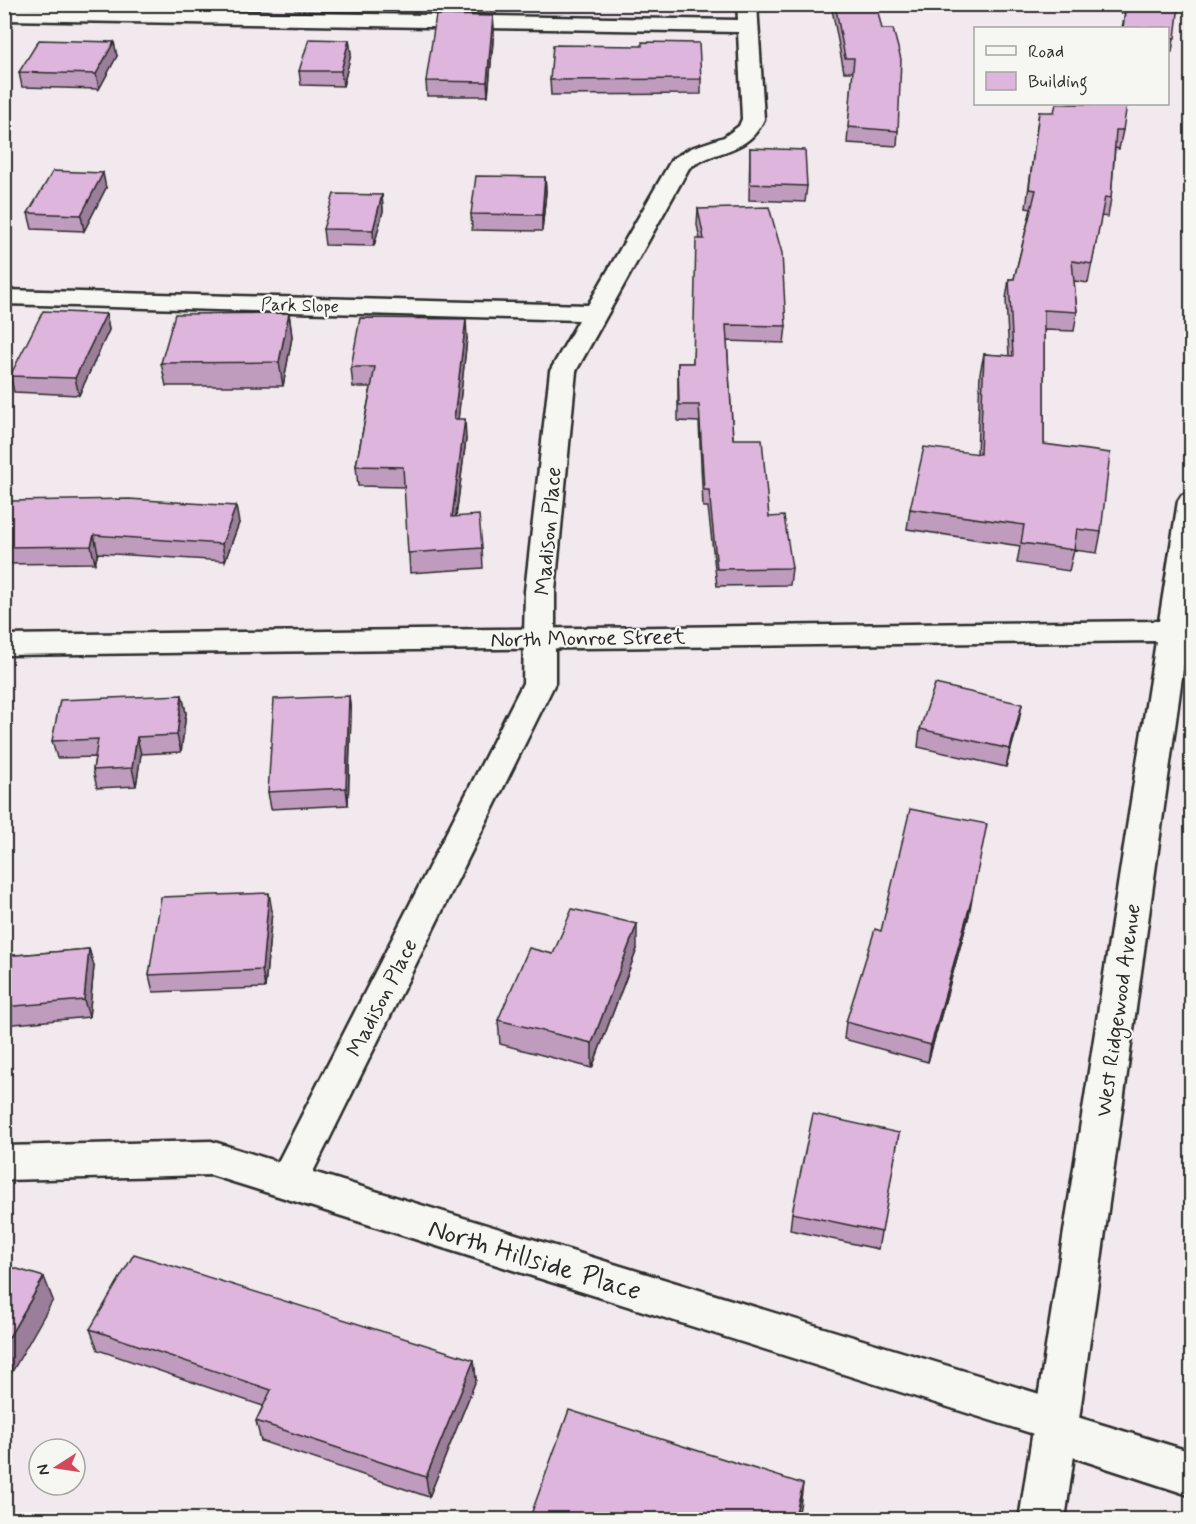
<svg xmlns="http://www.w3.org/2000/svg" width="1196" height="1524" viewBox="0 0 1196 1524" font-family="Mynerve,sans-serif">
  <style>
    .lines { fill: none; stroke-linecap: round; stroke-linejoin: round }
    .street-casing { stroke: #2b2b2b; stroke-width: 5 }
    .secondary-casing { stroke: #2b2b2b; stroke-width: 5 }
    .street { fill: #f6f6f2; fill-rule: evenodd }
    .secondary { fill: #f6f6f2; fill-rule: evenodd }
    .wall { fill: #bf9cbd; stroke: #2b2b2b; stroke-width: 1.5 }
    .shaded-wall { fill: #9b7f9a; stroke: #2b2b2b; stroke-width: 1.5 }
    .building { fill: #deb5dc; stroke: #2b2b2b; stroke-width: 1.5 }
    .labels { text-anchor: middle; stroke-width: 4.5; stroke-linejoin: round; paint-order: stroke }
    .far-street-label { font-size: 18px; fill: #2b2b2b; stroke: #f6f6f2 }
    .street-label { font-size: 22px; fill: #2b2b2b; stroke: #f6f6f2 }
    .near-street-label { font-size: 27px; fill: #2b2b2b; stroke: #f6f6f2 }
  </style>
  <rect width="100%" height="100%" fill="#f1e9ee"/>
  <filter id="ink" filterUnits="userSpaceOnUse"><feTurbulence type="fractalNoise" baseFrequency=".0167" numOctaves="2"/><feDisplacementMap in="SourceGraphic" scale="12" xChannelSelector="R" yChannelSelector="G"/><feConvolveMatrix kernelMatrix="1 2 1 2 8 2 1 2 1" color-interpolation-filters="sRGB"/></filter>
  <g filter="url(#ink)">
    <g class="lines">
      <!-- street casing -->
      <g class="street-casing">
        <path id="street" d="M737 4H757L764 119C748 155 717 148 689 168L576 371 555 591V683L313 1172 1056 1399 1072 1405 1077 1417 1192 1452V1496L1039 1446 1034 1434 211 1175 4 1180V1146L211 1141 278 1162 523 683 525 591 550 371 579 320 4 304V290L588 305 672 159 691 148 724 137 739 126 742 119 738 32 4 20V8L738 20Z"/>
      </g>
      <!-- secondary casing -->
      <g class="secondary-casing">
        <path id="secondary" d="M1192 493 1190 621H1192V641H1187L1065 1520H1019L1156 641 4 655V635L1159 621 1178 501 1182 495Z"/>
      </g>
      <!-- street -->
      <use href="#street" class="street"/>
      <!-- secondary -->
      <use href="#secondary" class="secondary"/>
    </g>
    <!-- wall -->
    <g class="wall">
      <path d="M438 4H496V14L439 13Z"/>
      <path d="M831 4H876L898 131 897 146 847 143 853 72H844Z"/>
      <path d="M1121 4H1179L1172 52H1167V28H1122L1125 14 1120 13Z"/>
      <path d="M493 16 494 30 488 96H427L426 81Z"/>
      <path d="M349 40 351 54 343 86 301 85 299 71Z"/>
      <path d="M642 46 701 79V94L551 95 550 80Z"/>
      <path d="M117 56 99 89 22 87 19 72Z"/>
      <path d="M1039 112 1123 130 1119 149 1115 148 1111 198 1108 217 1101 216 1088 283 1074 281 1077 312 1074 331 1044 330V444L1101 532 1097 553 1074 550 1069 571 1017 563 1020 546 907 529 910 509 977 454 980 373 984 354 1009 356 1006 299 1009 279H1014L1031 209 1026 208Z"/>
      <path d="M750 148 807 186 805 202 749 200Z"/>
      <path d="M545 177 546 192 542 231 472 230 471 214Z"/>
      <path d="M106 188 84 231 32 229 28 213Z"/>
      <path d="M382 195 383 211 374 246 325 245 323 229Z"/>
      <path d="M698 209 786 326 784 343 727 341 733 439 792 568 790 585 717 586 708 507H703L699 422 678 421V363H693L700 239 697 225Z"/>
      <path d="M289 313 292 337 283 386H166L161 363Z"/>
      <path d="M106 314 109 330 79 395 14 392 10 376Z"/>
      <path d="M467 338 458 419 466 439 456 517 482 548 483 568 410 573 405 487 358 486 356 466 371 387H353L351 367Z"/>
      <path d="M4 520 239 523 225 561 98 553 95 563 4 564Z"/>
      <path d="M182 695 186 713 181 752 141 754 136 786 97 788 93 770 95 757 57 758 52 741Z"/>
      <path d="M349 696 351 713 348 805 271 809 268 792Z"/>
      <path d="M1022 704 1006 767 918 747 920 729Z"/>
      <path d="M272 911 265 988 153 992 149 975Z"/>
      <path d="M969 915 928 1062 844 1039 846 1022 881 931Z"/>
      <path d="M89 949 94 966 89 1017 4 1025V956Z"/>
      <path d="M637 949 592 1068 500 1044 498 1020 553 954Z"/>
      <path d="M899 1133 878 1249 790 1230 792 1213Z"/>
      <path d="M90 1329 474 1360 476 1380 429 1497 261 1441 256 1421 263 1406 98 1350Z"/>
    </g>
    <!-- shaded-wall -->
    <g class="shaded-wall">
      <path d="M493 16 494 30 488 96 487 82Z"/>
      <path d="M349 40 351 54 343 86 341 71Z"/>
      <path d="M114 42 117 56 99 89 96 74Z"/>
      <path d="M103 173 106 188 84 231 81 215Z"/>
      <path d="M545 177 546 192 542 231V215Z"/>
      <path d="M382 195 383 211 374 246 373 230Z"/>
      <path d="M289 313 292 337 283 386 279 362Z"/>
      <path d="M106 314 109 330 79 395 75 378Z"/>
      <path d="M466 319 467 338 456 439 454 419Z"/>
      <path d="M465 419 466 439 453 537 452 517Z"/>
      <path d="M236 506 239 523 225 561 222 544Z"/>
      <path d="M94 535 98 553 95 563 91 546Z"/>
      <path d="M182 695 186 713 181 752 177 735Z"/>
      <path d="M349 696 351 713 348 805 346 788Z"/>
      <path d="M1022 704 1019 721 1006 767 1010 749Z"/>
      <path d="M137 737 141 754 136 786 132 768Z"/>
      <path d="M269 893 272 911 265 988 262 970Z"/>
      <path d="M972 898 969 915 928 1062 931 1045Z"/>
      <path d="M637 924V949L592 1068V1043Z"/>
      <path d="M89 949 94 966 89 1017 84 1000Z"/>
      <path d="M44 1277 53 1300 4 1386V1346Z"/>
      <path d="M474 1360 476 1380 429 1497 426 1477Z"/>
      <path d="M803 1484 800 1507 796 1520H794Z"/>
    </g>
    <!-- building -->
    <g class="building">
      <path d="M835 4H876L882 29H893L901 59 898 131 848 127 854 58H845Z"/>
      <path d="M1126 4H1179L1175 38 1167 37V28H1123Z"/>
      <path d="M436 15 493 16 487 82 426 81Z"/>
      <path d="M309 39 349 40 341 71H299Z"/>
      <path d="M39 40 114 42 96 74 19 72Z"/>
      <path d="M642 42 699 43 701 79 550 80 553 45 642 46Z"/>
      <path d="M1056 104H1127L1123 130H1116L1111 198 1105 197 1092 264 1072 261 1077 312 1044 310V444L1110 453 1101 532 1077 529 1074 550 1021 543 1024 525 910 509 924 447 980 454 984 354 1013 356 1009 279H1014L1036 190 1029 189 1039 112H1054Z"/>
      <path d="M750 148 805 150 807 186 750 184Z"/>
      <path d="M53 171 103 173 81 215 28 213Z"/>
      <path d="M476 176 545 177 542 215 471 214Z"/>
      <path d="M334 194 382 195 373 230 323 229Z"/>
      <path d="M769 207 782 253 786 326 726 325 733 439H762L769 517 784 516 792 568 717 569 709 490H704L699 405H679L678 363H693L696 239H704L698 209Z"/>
      <path d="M43 311 106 314 75 378 10 376Z"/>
      <path d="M289 313 279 362 161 363 175 314Z"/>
      <path d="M360 318 466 319 454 419H465L452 517 479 515 482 548 408 553 403 467 356 466 375 367H351Z"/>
      <path d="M129 499 236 506 222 544 94 535 91 546 4 547V520L11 501Z"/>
      <path d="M935 684 1022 704 1010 749 920 729Z"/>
      <path d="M182 695 177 735 137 737 132 768 93 770 98 739 52 741 60 700Z"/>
      <path d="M349 696 346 788 268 792 274 699Z"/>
      <path d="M910 809 987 824 972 898 931 1045 846 1022 875 929 881 931Z"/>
      <path d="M269 893 262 970 149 975 161 897Z"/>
      <path d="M572 909 637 924 592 1043 498 1020 529 948 553 954Z"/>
      <path d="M89 949 84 1000 4 1007V956Z"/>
      <path d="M813 1114 899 1133 882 1232 792 1213Z"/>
      <path d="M134 1254 474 1360 426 1477 256 1421 271 1390 90 1329Z"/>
      <path d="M4 1265 44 1277 4 1346Z"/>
      <path d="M569 1410 803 1484 794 1520H529Z"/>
    </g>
  </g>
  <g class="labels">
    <!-- far-street labels -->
    <g class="far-street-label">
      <text transform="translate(300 305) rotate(2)" y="6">Park Slope</text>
    </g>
    <!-- street labels -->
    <g class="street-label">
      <text transform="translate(547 531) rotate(-85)" y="8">Madison Place</text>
      <text transform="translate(588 637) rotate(-1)" y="8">North Monroe Street</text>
      <text transform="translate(381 997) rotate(-63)" y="8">Madison Place</text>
      <text transform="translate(1117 1010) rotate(-82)" y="8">West Ridgewood Avenue</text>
    </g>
    <!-- near-street labels -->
    <g class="near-street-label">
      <text transform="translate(535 1259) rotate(17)" y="9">North Hillside Place</text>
    </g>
  </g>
  <!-- margin -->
  <rect width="1196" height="1524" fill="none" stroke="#f6f6f2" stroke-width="24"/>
  <rect x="12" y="12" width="1172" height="1500" fill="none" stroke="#2b2b2b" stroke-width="2" filter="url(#ink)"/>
  <!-- legend -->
  <rect x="974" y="27" width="195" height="78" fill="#f6f6f2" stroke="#a5a5a2" stroke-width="1.5"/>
  <rect x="986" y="46" width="30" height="9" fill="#f6f6f2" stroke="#a5a5a2" stroke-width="1.5"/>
  <text x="1028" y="57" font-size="18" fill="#2b2b2b">Road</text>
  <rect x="986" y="72" width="30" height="18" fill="#deb5dc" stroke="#a5a5a2" stroke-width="1.5"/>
  <text x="1028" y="87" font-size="18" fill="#2b2b2b">Building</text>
  <!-- north arrow -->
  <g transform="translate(57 1467) rotate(258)"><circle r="28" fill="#f6f6f2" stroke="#a5a5a2" stroke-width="1.5"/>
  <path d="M0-4.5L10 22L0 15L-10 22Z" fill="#d1495b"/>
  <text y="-9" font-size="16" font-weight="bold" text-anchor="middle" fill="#2b2b2b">N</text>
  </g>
</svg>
